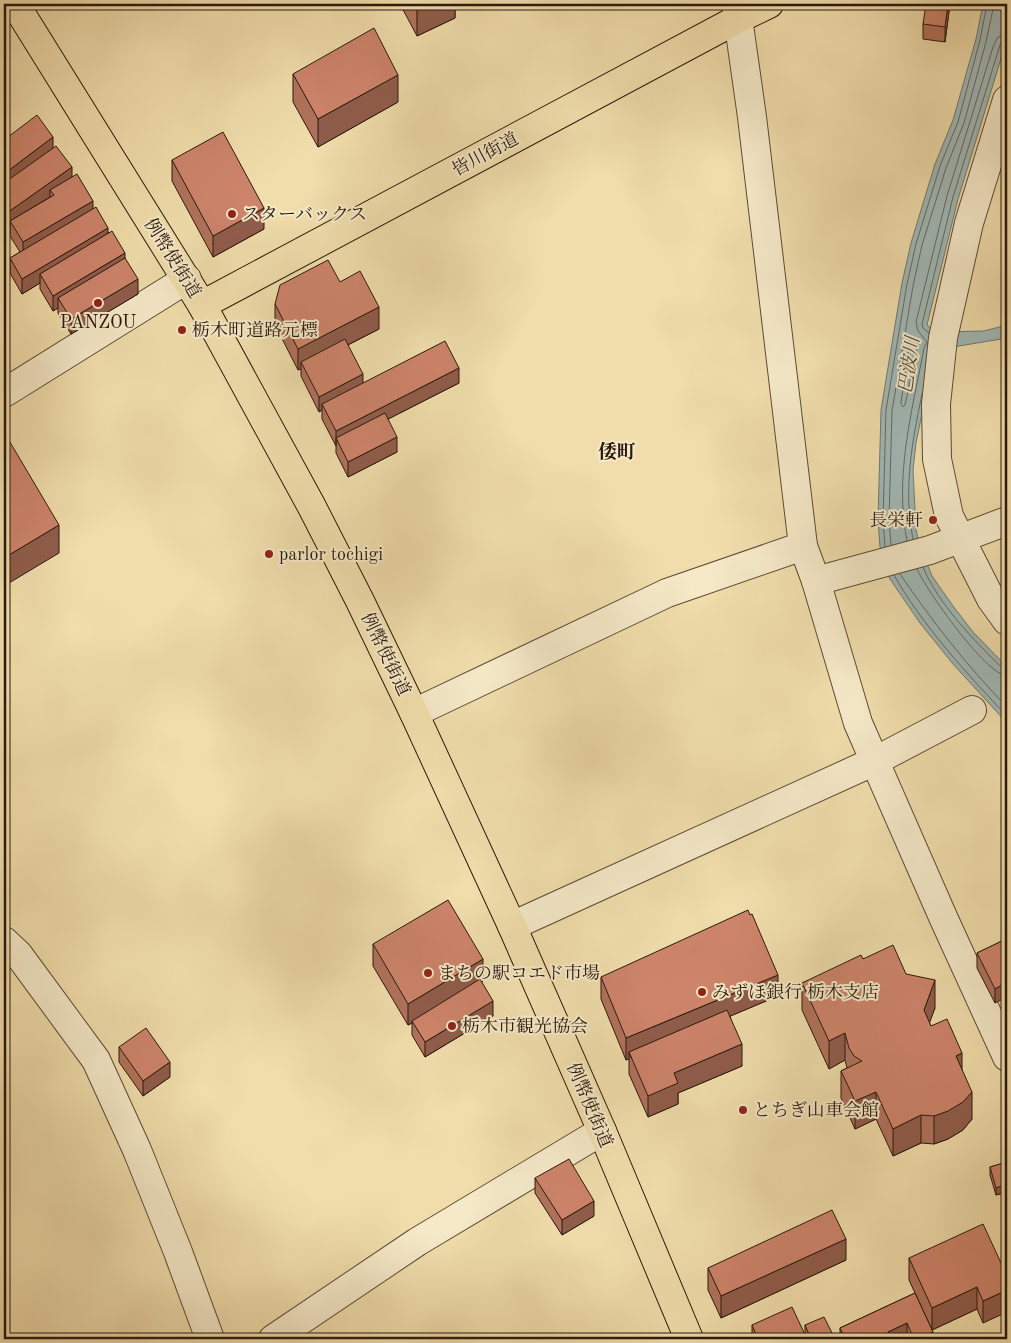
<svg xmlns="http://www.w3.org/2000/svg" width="1011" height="1343" viewBox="0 0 1011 1343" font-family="'Old Standard TT','Noto Serif JP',serif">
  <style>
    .water { fill: #a0b8b6; stroke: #717872 }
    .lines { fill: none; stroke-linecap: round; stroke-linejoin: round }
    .shore { stroke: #656861; stroke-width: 1 }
    .minor-casing { stroke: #5c4a34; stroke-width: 30 }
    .major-casing { stroke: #2a190c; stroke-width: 30 }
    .minor { stroke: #f5e9c8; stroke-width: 28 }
    .major { stroke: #f0ddab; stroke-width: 28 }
    .wall { fill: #b0725c; stroke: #2a190c }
    .shaded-wall { fill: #905c4b; stroke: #2a190c }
    .building { fill: #cd846b; stroke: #2a190c }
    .poi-dot { fill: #8f2418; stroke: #f5e9c8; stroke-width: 2 }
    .labels { text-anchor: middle; stroke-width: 4; stroke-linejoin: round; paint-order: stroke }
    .street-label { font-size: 18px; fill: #2a190c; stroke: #f5e9c8 }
    .poi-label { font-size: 18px; fill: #2a190c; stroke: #f5e9c8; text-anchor: start }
    .water-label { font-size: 19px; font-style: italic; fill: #535148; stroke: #f5e9c8 }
    .neighbourhood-label { font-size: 19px; font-weight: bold; fill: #2a190c; stroke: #f5e9c8 }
  </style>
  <rect width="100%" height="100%" fill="#f0ddab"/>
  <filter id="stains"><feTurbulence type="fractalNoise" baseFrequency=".004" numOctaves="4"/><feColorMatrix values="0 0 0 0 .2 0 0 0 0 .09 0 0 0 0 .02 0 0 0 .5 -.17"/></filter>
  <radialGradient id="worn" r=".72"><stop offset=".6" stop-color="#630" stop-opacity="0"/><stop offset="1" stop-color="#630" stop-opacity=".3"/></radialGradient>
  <!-- water -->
  <path class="water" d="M983 4H1007V39L958 199 927 325 936 332 984 331 1007 325V338L935 350 916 443 913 470 916 530 920 547 932 576 953 606 973 632 1007 667V723L953 664 920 623 890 579 880 547 878 519 881 410 902 283 911 243 935 164 953 120 976 39Z"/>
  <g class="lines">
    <!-- shore -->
    <g class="shore">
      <path d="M929 333 923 328 922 324 953 197 1000 45 1003 41H1007"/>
      <path d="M911 339H914L918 344 905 405 903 407 901 404Z"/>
      <path d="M913 539C903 490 912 442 922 394"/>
      <path d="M907 541C894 476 912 412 924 348L927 342 918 331 916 322 947 196 993 47 998 37 1007 34"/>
      <path d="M891 545 889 519 892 411 913 286 922 245 946 168 964 123 986 42 994 4"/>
      <path d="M885 547 883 519 886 410 907 284 916 244 940 166 958 122 980 40 987 4"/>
      <path d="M923 567C938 604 974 640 1002 668L1007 670"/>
      <path d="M917 569C926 590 986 675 1007 676"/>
      <path d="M900 574C932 621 967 666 1007 707"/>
      <path d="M894 575C922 625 968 675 1007 716"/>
    </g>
    <!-- minor casing -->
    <g class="minor-casing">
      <g id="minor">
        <path d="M736 4 752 117 803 546 816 581 858 723 943 917 1007 1057"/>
        <path d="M1007 100 969 223 943 338 936 404 937 459 949 516 991 599 1007 621"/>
        <path d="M4 393 187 279"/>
        <path d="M816 581 930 550 1007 521"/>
        <path d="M414 713 667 593 803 546"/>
        <path d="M512 926 875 761 972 710"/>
        <path d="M4 941 18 954 96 1060 137 1150 178 1252 210 1339"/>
        <path d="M273 1339 417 1242 602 1131"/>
      </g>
    </g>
    <!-- major casing -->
    <g class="major-casing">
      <g id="major">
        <path d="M15 4 202 305 312 507 360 601 414 713 512 926 602 1131 689 1339"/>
        <path d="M202 305 738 19 769 4"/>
      </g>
    </g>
    <!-- minor -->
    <use href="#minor" class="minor"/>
    <!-- major -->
    <use href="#major" class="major"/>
  </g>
  <!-- wall -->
  <g class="wall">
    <path d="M400 4H455V18L417 36Z"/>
    <path d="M950 4 945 42 923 39V24Z"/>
    <path d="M293 74 398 102 318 147 293 102Z"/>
    <path d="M4 140 53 148 125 258 138 294 71 334 58 313V308L53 311 40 289V283L22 294 10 273V258L20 252 10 236V226L5 183 4 181Z"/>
    <path d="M172 160 264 229 213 257 172 181Z"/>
    <path d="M340 282 379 329 348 345 363 383H459L388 419 397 452 348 477 336 453V446L322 419V410L319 412 301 376V369L298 370 275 325V304Z"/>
    <path d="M1004 940 995 1003 977 968V953Z"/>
    <path d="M373 944 483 981 481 982 493 1016 425 1057 412 1035V1023L408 1025 373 966Z"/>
    <path d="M863 959 906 974 935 1008 929 1022 931 1026 962 1070 972 1119 963 1130 948 1139 934 1144 921 1143 893 1156 876 1119 855 1129 841 1098V1071L847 1068 845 1060 829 1069 802 1010V983Z"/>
    <path d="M601 977 778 996 730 1016 742 1066 678 1093V1104L648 1117 629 1074V1059L626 1060 601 999Z"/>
    <path d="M119 1047 170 1077 143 1096 119 1062Z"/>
    <path d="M1007 1162V1192L996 1195 990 1175V1167Z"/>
    <path d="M535 1178 594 1216 562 1235 535 1193Z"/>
    <path d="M909 1258 1007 1276 983 1323 977 1309 932 1330 909 1280Z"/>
    <path d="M846 1260 721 1318 708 1290V1268Z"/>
    <path d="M915 1293 933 1339H907V1338L904 1339H840V1328Z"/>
    <path d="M752 1325 807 1339H752Z"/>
    <path d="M805 1325 835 1339H808L805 1333Z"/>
  </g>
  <!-- shaded-wall -->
  <g class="shaded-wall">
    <path d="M427 4H455V18L417 36V8Z"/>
    <path d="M948 4H950L945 42V27Z"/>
    <path d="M398 75V102L318 147V119Z"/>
    <path d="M53 137V152L8 186V171Z"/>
    <path d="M72 167V182L50 190V197L10 221V226L4 230V215Z"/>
    <path d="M93 201V216L23 257V242Z"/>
    <path d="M264 208V229L213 257V236Z"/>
    <path d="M108 228V243L40 274V283L22 294V279Z"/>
    <path d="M125 253V268L58 298V308L53 311V296Z"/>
    <path d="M138 279V294L71 334V319Z"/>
    <path d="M379 307V329L304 367 301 362V369L298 370V349Z"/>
    <path d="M459 368V383L339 444 336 438V446V431Z"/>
    <path d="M363 374V389L322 404V410L319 412V397Z"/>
    <path d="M397 437V452L348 477V462Z"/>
    <path d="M59 525V553L4 586V558Z"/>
    <path d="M483 959V981L413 1022 412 1021V1023L408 1025V1004Z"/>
    <path d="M778 975V996L631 1058 629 1052V1059L626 1060V1038Z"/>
    <path d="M935 980V1008L924 1038V1010Z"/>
    <path d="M1007 982V997L995 1003V989Z"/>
    <path d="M493 1001V1016L425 1057V1042Z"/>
    <path d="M845 1033V1060L829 1069V1041Z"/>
    <path d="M742 1044V1066L678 1093V1104L648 1117V1096L674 1073Z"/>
    <path d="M962 1053V1080L956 1056Z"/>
    <path d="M170 1062V1077L143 1096V1081Z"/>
    <path d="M876 1092V1119L855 1129V1101Z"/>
    <path d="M972 1092V1119L963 1130 948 1139 934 1144V1116Z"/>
    <path d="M921 1115V1143L893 1156V1129Z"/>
    <path d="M1007 1184V1192L996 1195V1188Z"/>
    <path d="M594 1201V1216L562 1235V1220Z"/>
    <path d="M846 1239V1260L721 1318V1296Z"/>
    <path d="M977 1287V1309L932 1330V1308Z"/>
    <path d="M1007 1290V1312L983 1323V1301Z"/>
    <path d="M907 1323V1338L904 1339H888V1332Z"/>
    <path d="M933 1332V1339H918Z"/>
  </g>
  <!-- building -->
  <g class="building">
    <path d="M415 4H427L417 8Z"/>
    <path d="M926 4H948L945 27 923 24Z"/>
    <path d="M374 28 398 75 318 119 293 74Z"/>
    <path d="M37 115 53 137 8 171 4 166V140Z"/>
    <path d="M223 132 264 208 213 236 172 160Z"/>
    <path d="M56 146 72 167 4 215V183Z"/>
    <path d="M77 174 93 201 23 242 10 221 54 195 50 190Z"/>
    <path d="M96 207 108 228 22 279 10 258Z"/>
    <path d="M112 231 125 253 53 296 40 274Z"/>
    <path d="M125 258 138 279 71 319 58 298Z"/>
    <path d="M328 260 340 282 360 271 379 307 298 349 275 304 280 285Z"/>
    <path d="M345 339 363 374 319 397 301 362Z"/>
    <path d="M445 341 459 368 336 431 322 404Z"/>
    <path d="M385 413 397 437 348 462 336 438Z"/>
    <path d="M4 432 59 525 4 558Z"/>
    <path d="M448 900 483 959 408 1004 373 944Z"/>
    <path d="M748 910 750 915 752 914 778 975 626 1038 601 977Z"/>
    <path d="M1004 940 1007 945V982L995 989 977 953Z"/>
    <path d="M893 945 906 974 935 980 924 1010 931 1026 947 1019 962 1053 956 1056 972 1092 963 1102 948 1111 934 1116 921 1115 893 1129 876 1092 855 1101 841 1071 862 1061 854 1056 849 1048 845 1033 829 1041 802 983 861 955 863 959Z"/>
    <path d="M480 979 493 1001 425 1042 412 1021Z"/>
    <path d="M727 1010 742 1044 674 1073 678 1083 648 1096 629 1052Z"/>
    <path d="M146 1028 170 1062 143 1081 119 1047Z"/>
    <path d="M569 1159 594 1201 562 1220 535 1178Z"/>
    <path d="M1007 1162V1184L996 1188 990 1167Z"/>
    <path d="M832 1210 846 1239 721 1296 708 1268Z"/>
    <path d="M983 1224 1007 1276V1290L983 1301 977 1287 932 1308 909 1258Z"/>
    <path d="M915 1293 933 1332 918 1339H914L907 1323 888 1332 891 1339H845L840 1328Z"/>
    <path d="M792 1307 807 1339H758L752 1325Z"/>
    <path d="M824 1317 835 1339H811L805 1325Z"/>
  </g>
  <!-- markers -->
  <g class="poi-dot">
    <circle cx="232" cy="214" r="5"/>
    <circle cx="98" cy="303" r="5"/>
    <circle cx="182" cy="330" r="5"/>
    <circle cx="933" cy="520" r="5"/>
    <circle cx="269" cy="554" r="5"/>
    <circle cx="428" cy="973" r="5"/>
    <circle cx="702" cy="992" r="5"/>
    <circle cx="452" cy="1026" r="5"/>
    <circle cx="743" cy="1110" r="5"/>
  </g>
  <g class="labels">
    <!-- street labels -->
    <g class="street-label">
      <text transform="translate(485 154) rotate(-28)" y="6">皆川街道</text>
      <text transform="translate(173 258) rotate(58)" y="6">例幣使街道</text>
      <text transform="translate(386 654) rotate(64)" y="6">例幣使街道</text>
      <text transform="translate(590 1105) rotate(67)" y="6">例幣使街道</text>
    </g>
    <!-- poi labels -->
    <g class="poi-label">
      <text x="242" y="220">スターバックス</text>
      <text x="98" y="328" text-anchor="middle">PANZOU</text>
      <text x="192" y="336">栃木町道路元標</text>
      <text x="923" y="526" text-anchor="end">長栄軒</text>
      <text x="279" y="560">parlor tochigi</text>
      <text x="438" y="979">まちの駅コエド市場</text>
      <text x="712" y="998">みずほ銀行 栃木支店</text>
      <text x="462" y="1032">栃木市観光協会</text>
      <text x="753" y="1116">とちぎ山車会館</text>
    </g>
    <!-- water labels -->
    <g class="water-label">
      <text transform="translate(908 365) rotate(-82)" y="7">巴波川</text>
    </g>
    <!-- neighbourhood labels -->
    <g class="neighbourhood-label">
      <text x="617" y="458">倭町</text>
    </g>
  </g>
  <!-- margin -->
  <rect width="1011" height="1343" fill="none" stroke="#f0ddab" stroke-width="20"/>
  <rect x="5" y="5" width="1001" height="1333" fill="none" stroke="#2a190c" stroke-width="2.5"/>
  <rect x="10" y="10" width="991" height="1323" fill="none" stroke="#2a190c"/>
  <rect width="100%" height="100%" filter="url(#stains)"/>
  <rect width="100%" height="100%" fill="url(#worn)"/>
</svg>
